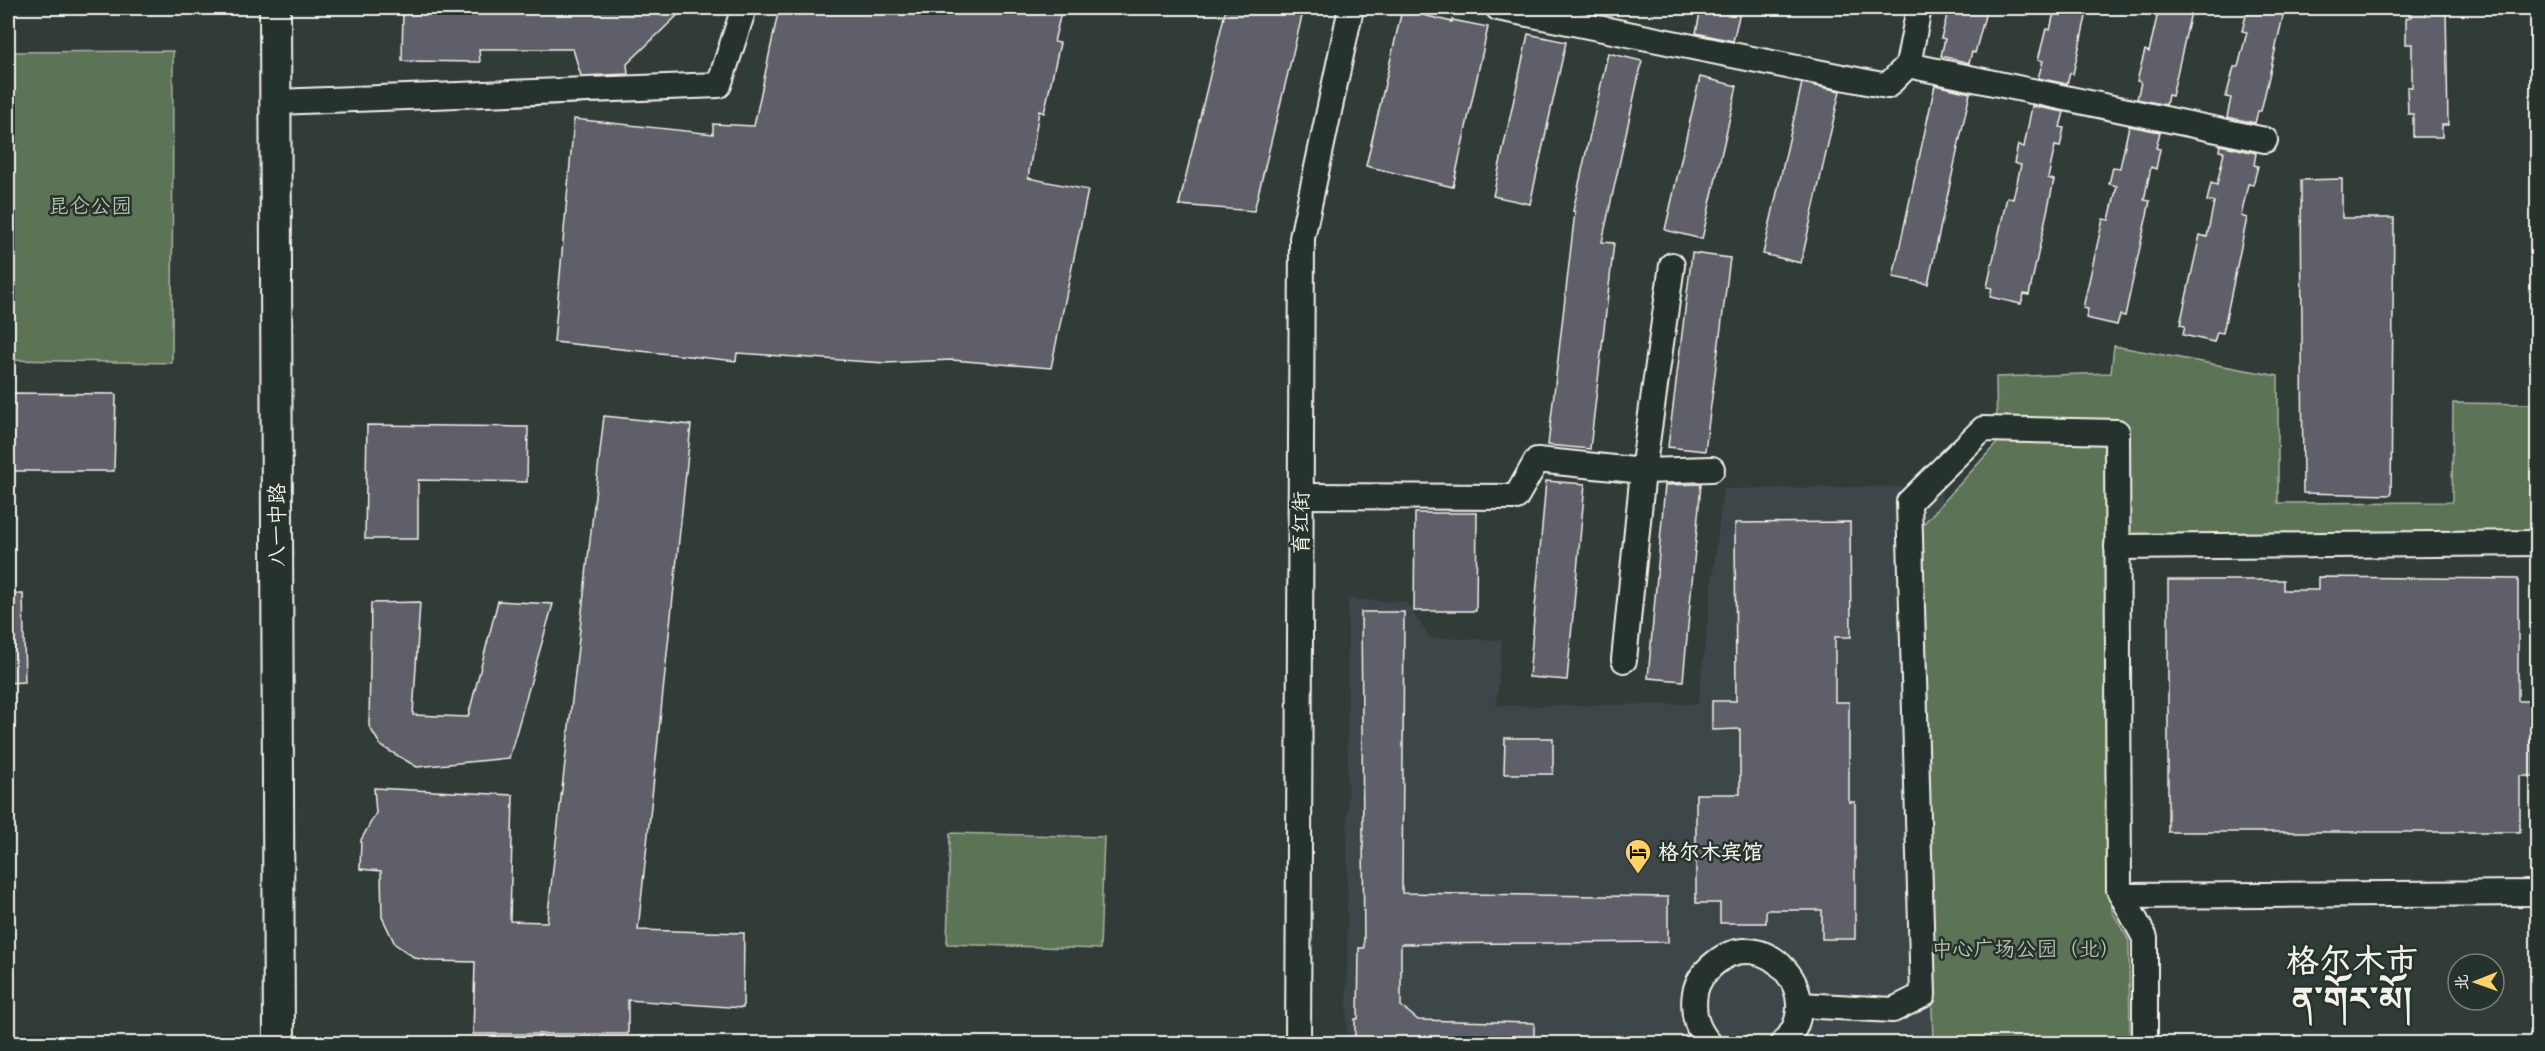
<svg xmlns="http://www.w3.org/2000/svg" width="2545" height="1051" viewBox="0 0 2545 1051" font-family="'Playpen Sans','LXGW WenKai TC','Noto Serif Tibetan',sans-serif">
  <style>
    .built { fill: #3e4648 }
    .green { fill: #5d7357; stroke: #a8b2a0; stroke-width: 1.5 }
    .building { fill: #5e5e6a; stroke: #f4f1e8; stroke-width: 1.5 }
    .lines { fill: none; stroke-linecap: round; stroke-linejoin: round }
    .minor-casing { stroke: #f4f1e8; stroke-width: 28 }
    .major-casing { stroke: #f4f1e8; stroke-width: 34 }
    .minor { stroke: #26332d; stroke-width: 24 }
    .major { stroke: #26332d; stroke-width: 30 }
    .labels { text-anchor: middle; stroke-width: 5; stroke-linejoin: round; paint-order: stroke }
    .park-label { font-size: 21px; fill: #b8bfae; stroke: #26332d }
    .street-label { font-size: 21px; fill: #f4f1e8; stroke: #26332d }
    .poi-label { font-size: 21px; font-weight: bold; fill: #f4f1e8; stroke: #26332d; text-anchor: start }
    .town-label { font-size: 33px; font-weight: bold; fill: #f4f1e8; stroke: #26332d }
  </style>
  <rect width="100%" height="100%" fill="#313c39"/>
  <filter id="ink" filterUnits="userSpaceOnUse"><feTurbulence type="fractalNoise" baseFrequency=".0167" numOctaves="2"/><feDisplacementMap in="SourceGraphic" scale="12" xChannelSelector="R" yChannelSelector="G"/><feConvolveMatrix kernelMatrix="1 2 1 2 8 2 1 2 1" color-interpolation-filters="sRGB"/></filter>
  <g filter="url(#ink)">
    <!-- built -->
    <path class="built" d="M1940 486 1942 504 1918 530 1933 1043 1347 1044 1348 599 1406 602 1430 638 1502 640 1496 706 1698 704 1723 489Z"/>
    <!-- green -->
    <g class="green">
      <path d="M173 51 172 363 8 360V52Z"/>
      <path d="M2114 346 2278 376V503L2452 502 2453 403 2537 404V533L2252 539 2104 538 2112 911 2129 941 2130 1043H1933L1918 530 1997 443 1996 377 2111 373Z"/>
      <path d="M950 833 1104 837 1100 949 947 944Z"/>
    </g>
    <!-- building -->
    <g class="building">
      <path d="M403 8H685L627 64 628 74 581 76 573 49H479L480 62 402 61Z"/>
      <path d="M779 8H1062L1054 42 1060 43 1044 113 1039 111 1028 178 1088 190 1051 368 952 360 885 363 737 353 736 361 554 342 574 119 713 134V124L754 126Z"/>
      <path d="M1226 8H1304L1254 211 1179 205Z"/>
      <path d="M1701 8H1741L1733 41 1696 33Z"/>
      <path d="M1949 8H1987L1975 53 1972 52 1969 63 1941 56 1945 39 1941 38Z"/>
      <path d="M2055 8H2088L2073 74 2070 73 2067 84 2038 78 2043 61 2038 60 2046 29 2050 30Z"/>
      <path d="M2159 8H2192L2172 96 2168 95 2166 105 2137 99 2141 82 2137 81 2145 50 2149 52Z"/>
      <path d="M2248 8H2285L2261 111H2258L2255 123 2227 117 2231 98 2226 97 2234 67H2238L2247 32 2242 31Z"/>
      <path d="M2411 8H2446L2448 125H2442V137H2413V114H2408L2407 87H2412V44H2406V18L2411 17Z"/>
      <path d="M1402 10 1452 22V20L1488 27 1453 187 1366 166Z"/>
      <path d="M1528 34 1566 42 1530 204 1493 196Z"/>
      <path d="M1608 53 1642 61 1602 242 1614 243 1590 449 1548 445 1575 212 1573 211Z"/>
      <path d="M1700 77 1737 86 1702 239 1665 230Z"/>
      <path d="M1802 83 1840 91 1801 263 1763 254Z"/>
      <path d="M1935 85 1970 93 1928 284 1893 277Z"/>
      <path d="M2032 106 2064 112 2060 127 2064 128 2060 147 2055 146 2048 178 2054 180 2029 295 2024 294 2021 304 1990 297 1992 288 1987 287 2007 197 2013 199 2021 165 2014 163 2018 145 2024 147Z"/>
      <path d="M2129 126 2160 132 2156 148 2160 149 2156 169 2151 167 2144 200 2150 201 2125 316 2120 315 2117 325 2086 318 2088 309 2083 308 2103 219 2109 220 2117 186 2109 184 2113 167 2120 168Z"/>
      <path d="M2220 145 2256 153 2254 165 2258 166 2253 185 2248 184 2241 216 2247 218 2223 333 2217 332 2214 342 2183 335 2185 326 2180 325 2200 235 2207 237 2214 202 2207 201 2211 183 2217 185 2224 152 2219 151Z"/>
      <path d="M2342 179V218H2394L2391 495 2303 493 2301 180Z"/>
      <path d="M1692 253 1730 258 1705 451 1668 447Z"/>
      <path d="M8 393 116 394 114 471H8Z"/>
      <path d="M604 416 691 425 638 930 744 933 743 1008 628 1000V1034H473L475 962 432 961 415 958 395 944 382 917 381 871 360 869 361 840 376 813 374 788 513 795 510 921 547 922Z"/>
      <path d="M367 425 528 427 527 482 418 480V539H365Z"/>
      <path d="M1546 481 1585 484 1567 680 1529 677Z"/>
      <path d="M1701 484 1683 681 1648 678 1665 485Z"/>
      <path d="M1415 513H1477L1476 611H1414Z"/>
      <path d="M1850 522 1851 637H1835V702H1849V802H1855V939H1822V910H1766V923H1720V903H1696V794H1740V729L1712 730V701H1736L1735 523Z"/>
      <path d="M2318 577 2518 579V701H2533L2534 776H2520V832H2168V580H2283V590H2318Z"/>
      <path d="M8 594H23L25 682 8 683Z"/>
      <path d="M498 601 553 604 509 758 417 767 381 746 369 726 371 603 420 602 413 715 468 717Z"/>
      <path d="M1361 612H1404L1402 893 1668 897V942L1401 944V1006L1418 1020 1534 1023V1044H1364L1360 1039H1355V1019H1358L1359 948H1364Z"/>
      <path d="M1505 738H1553V774H1504Z"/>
    </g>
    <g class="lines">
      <!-- minor casing -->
      <g class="minor-casing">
        <g id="minor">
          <path d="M1498 8 1887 86 1908 65 2265 140"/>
          <path d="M1908 65 1919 8"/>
          <path d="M276 102 719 85 744 8"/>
          <path d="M1301 496 1516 497 1537 460 1643 471 1712 469"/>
          <path d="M2117 547 2538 543"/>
          <path d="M1624 660 1643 471 1672 265"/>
          <path d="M2123 896 2538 893"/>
          <path d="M1800 1005 1893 1010 1923 995 1909 502 1983 429 2117 432 2119 890 2145 938V1044"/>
          <path d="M1298 1044 1302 238 1351 8"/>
          <path d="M1710 1044C1696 1029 1692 1013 1695 993 1697 981 1705 971 1715 963 1764 922 1830 995 1783 1044"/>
        </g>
      </g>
      <!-- major casing -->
      <g class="major-casing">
        <path id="major" d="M275 8 279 1044"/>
      </g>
      <!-- minor -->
      <use href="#minor" class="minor"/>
      <!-- major -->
      <use href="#major" class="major"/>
    </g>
  </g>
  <!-- icons -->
  <defs>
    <g id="hotel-pin" transform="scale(1.35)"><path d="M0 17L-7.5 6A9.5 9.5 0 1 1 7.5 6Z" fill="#ffd166" stroke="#26332d"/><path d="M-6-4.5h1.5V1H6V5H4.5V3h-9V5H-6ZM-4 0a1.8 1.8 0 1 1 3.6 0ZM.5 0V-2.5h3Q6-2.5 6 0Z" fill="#111"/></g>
  </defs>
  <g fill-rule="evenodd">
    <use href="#hotel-pin" x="1638" y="852"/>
  </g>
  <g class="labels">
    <!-- park labels -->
    <g class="park-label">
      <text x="90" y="213">昆仑公园</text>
      <text x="2026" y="956">中心广场公园（北）</text>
    </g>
    <!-- street labels -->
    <g class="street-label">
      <text transform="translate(1301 523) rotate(-90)" y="7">育红街</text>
      <text transform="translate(277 525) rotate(-90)" y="7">八一中路</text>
    </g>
    <!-- poi labels -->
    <g class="poi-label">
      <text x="1658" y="859">格尔木宾馆</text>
    </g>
    <!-- town labels -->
    <g class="town-label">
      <text x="2352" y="972">格尔木市<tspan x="2352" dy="38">ན་གོར་མོ།</tspan></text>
    </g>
  </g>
  <!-- margin -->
  <rect width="2545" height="1051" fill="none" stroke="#26332d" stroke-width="30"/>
  <rect x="15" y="15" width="2515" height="1021" fill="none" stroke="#f4f1e8" stroke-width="2" filter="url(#ink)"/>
  <!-- north arrow -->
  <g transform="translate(2476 982) rotate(269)"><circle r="28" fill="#26332d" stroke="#787f78" stroke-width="1.5"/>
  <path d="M0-4.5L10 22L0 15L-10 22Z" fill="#ffd166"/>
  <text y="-9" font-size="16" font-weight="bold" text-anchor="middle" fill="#f4f1e8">北</text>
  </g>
</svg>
